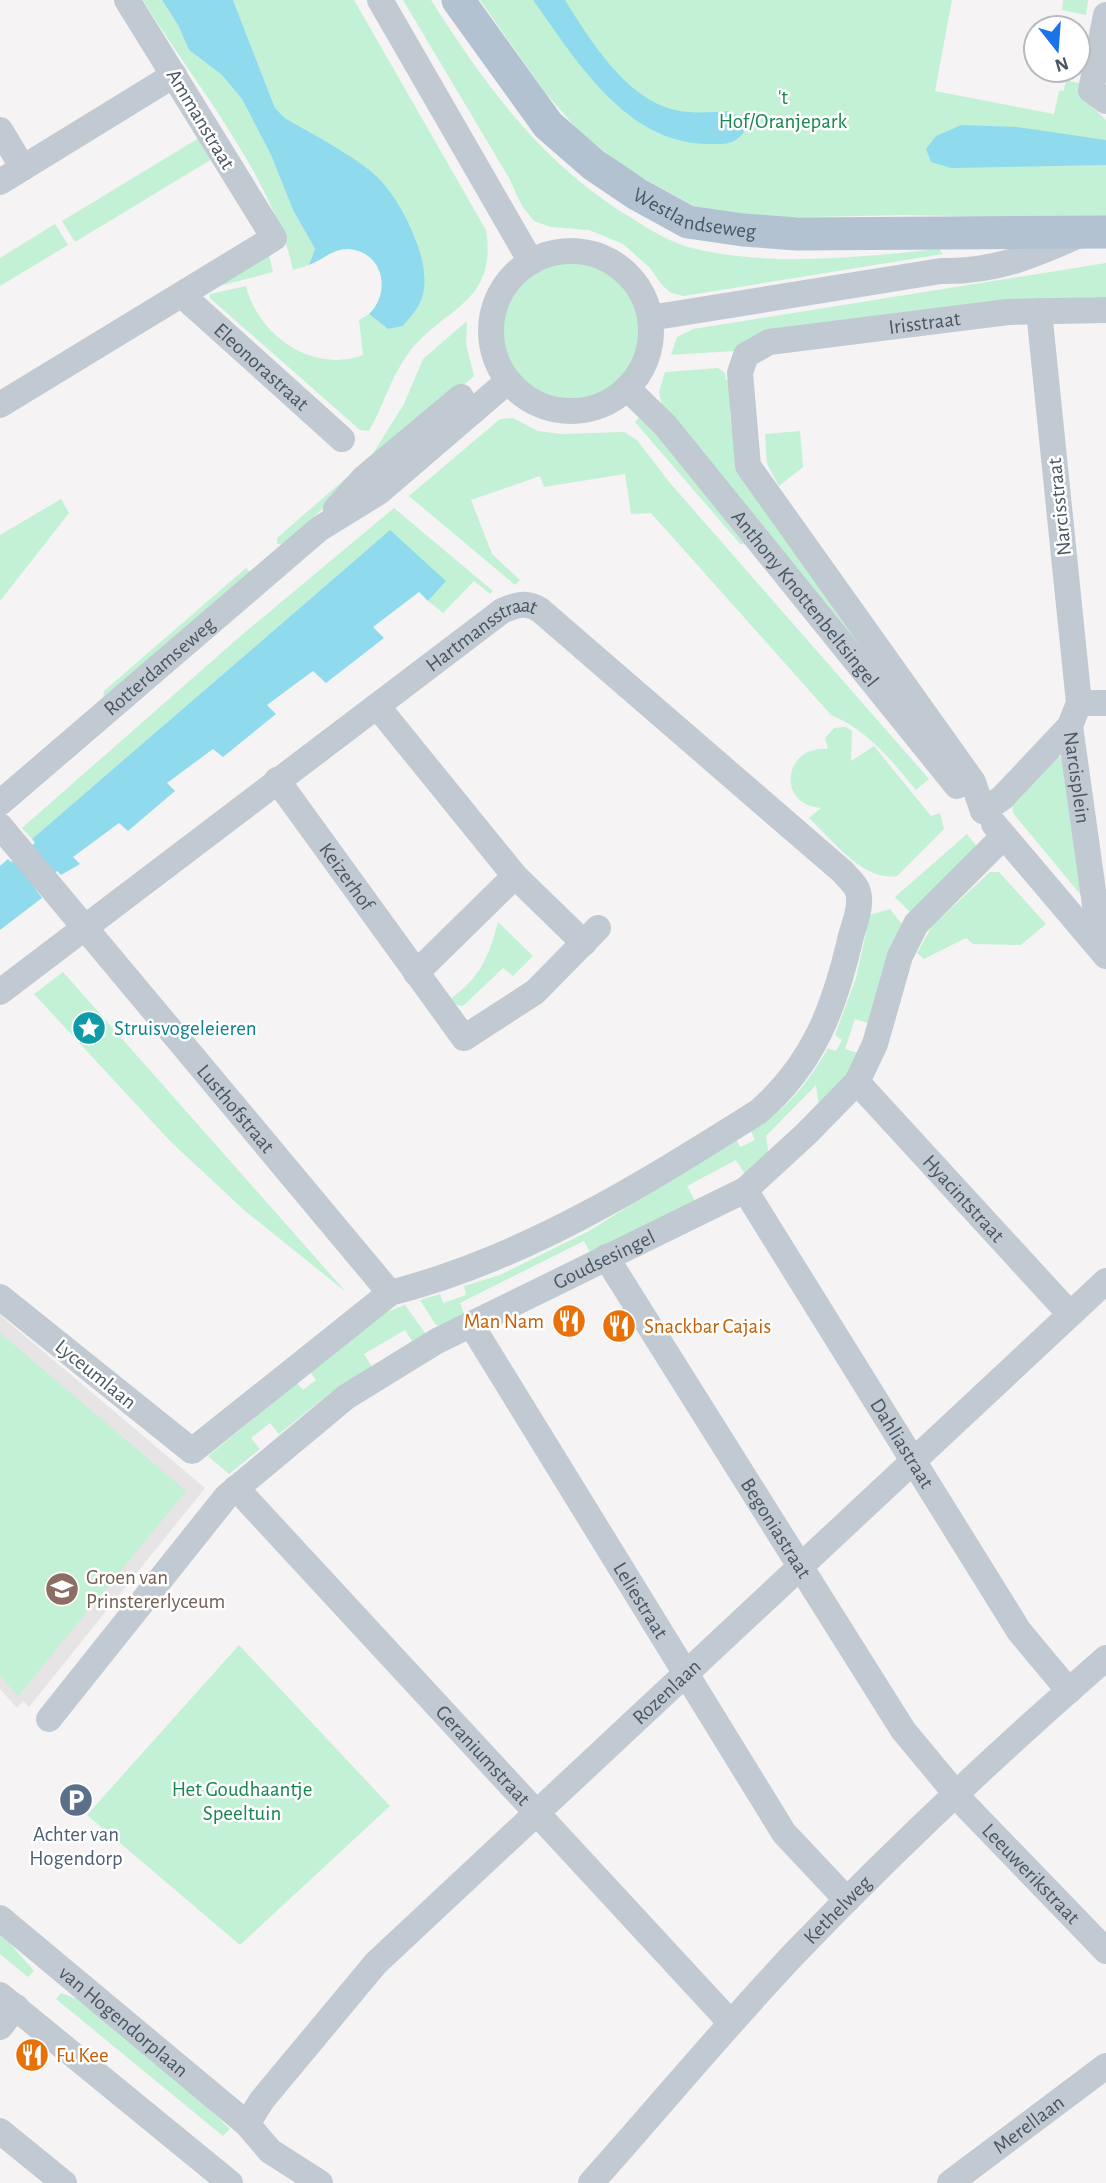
<svg xmlns="http://www.w3.org/2000/svg" width="1106" height="2183" viewBox="0 0 1106 2183" font-family="'Alegreya Sans',sans-serif">
  <style>
    .education { fill: #e6e4e5 }
    .green { fill: #c3f1d5 }
    .water { fill: #90daee }
    .lines { fill: none; stroke-linecap: round; stroke-linejoin: round }
    .minor { stroke: #c1cad2; stroke-width: 26 }
    .major { stroke: #b3c2d1; stroke-width: 33 }
    .labels { text-anchor: middle; stroke-width: 5; stroke-linejoin: round; paint-order: stroke }
    .park-label { font-size: 21px; fill: #17864f; stroke: #fff }
    .street-label { font-size: 21px; fill: #4a5661; stroke: #fff }
    .culture-label { font-size: 21px; fill: #0d838f; stroke: #fff; text-anchor: start }
    .food-label { font-size: 21px; fill: #c56008; stroke: #fff; text-anchor: start }
    .education-label { font-size: 21px; fill: #785e54; stroke: #fff; text-anchor: start }
    .service-label { font-size: 21px; fill: #4e5e75; stroke: #fff }
  </style>
  <rect width="100%" height="100%" fill="#f5f3f3"/>
  <!-- education -->
  <path class="education" d="M0 1315 205 1488 29 1707 23 1701 17 1708 0 1689Z"/>
  <!-- green -->
  <g class="green">
    <path d="M143 0H162L178 25 189 50 222 75 242 99 271 155 293 210 315 249 309 265 293 270C273 176 193 82 143 0Z"/>
    <path d="M233 0H354L486 230C498 305 441 308 408 354 391 376 383 407 369 431L360 430 210 298V294L246 286C258 335 312 374 363 355L359 320 369 314 388 329 403 326 416 239 398 206 375 174 285 118 275 108Z"/>
    <path d="M403 0H431C486 86 541 163 630 217 650 230 672 244 696 249 774 267 860 257 939 249L943 254 684 296 671 293 662 285 650 268 623 244 589 230 551 227 534 221 522 206 509 178Z"/>
    <path d="M480 0H952L935 91 1054 114 1059 91 1064 90 1066 80 1082 84 1086 101 1106 120V219L905 215 763 218 694 206 625 168 577 129 544 91Z"/>
    <path d="M1063 0H1088L1086 15 1062 10Z"/>
    <path d="M199 138 212 159 75 242 62 221Z"/>
    <path d="M55 224 68 245 0 286V258Z"/>
    <path d="M269 255 273 272 208 289Z"/>
    <circle cx="571" cy="330" r="71"/>
    <path d="M1106 263V297H1086L1077 305 734 351 671 355 677 337 693 329Z"/>
    <path d="M467 321 466 344 474 376 374 462 370 458 404 404 423 359Z"/>
    <path d="M718 368 725 373 726 380 733 379 730 416 736 453 933 740 663 410 659 392 665 372Z"/>
    <path d="M641 415 745 542 741 545 635 422Z"/>
    <path d="M513 418 538 431 562 434 624 432 637 440 670 483 929 779 916 790C890 759 869 731 831 715L651 513 631 514 625 474 544 487 540 476 471 500 492 554 520 580 515 585 409 496 500 419Z"/>
    <path d="M800 431 803 467 779 486 767 464 765 434Z"/>
    <path d="M346 478 349 479V486L282 544H277V538Z"/>
    <path d="M61 499 69 513 0 601V535Z"/>
    <path d="M394 508 493 591 490 594 474 581 443 613 428 601 445 581 389 531 32 839 22 828 244 633Z"/>
    <path d="M246 568 251 573 103 698 104 691Z"/>
    <path d="M846 727 852 731 851 761 874 746 931 816 940 813 944 829 897 876C863 882 832 839 809 818L821 808C776 805 783 745 828 749L825 738 834 728Z"/>
    <path d="M1056 757H1063L1085 900 1013 813 1012 801Z"/>
    <path d="M967 834 978 848 915 917 895 897Z"/>
    <path d="M990 872H999L1046 924 1021 945 973 944 966 938 924 959 917 953 932 926Z"/>
    <path d="M890 909 905 928 871 1024 855 1019 845 1049 861 1054 846 1079 819 1106 816 1085 766 1136 769 1157 745 1174 736 1160 687 1186 695 1201 591 1254 584 1241 460 1303 465 1316 447 1325H436L420 1300 440 1294 443 1303 466 1295 464 1286 500 1275 589 1231 736 1139 740 1147 755 1140 751 1131C787 1110 807 1084 828 1048L836 1051 842 1040 835 1035 856 978 870 915Z"/>
    <path d="M498 922 533 956 513 976 503 968 463 1006 445 1003C480 978 487 962 498 922Z"/>
    <path d="M63 972 346 1292 244 1210 171 1142 34 994Z"/>
    <path d="M405 1305 426 1334 412 1341 405 1330 364 1354 372 1367 330 1393 279 1434 270 1423 251 1438 260 1449 229 1474 208 1456 297 1383 303 1390 316 1380 310 1372 384 1313Z"/>
    <path d="M0 1333 186 1491 18 1696 0 1676Z"/>
    <path d="M239 1645 390 1806 240 1945 87 1815Z"/>
    <path d="M0 1932 34 1971 28 1977 0 1954Z"/>
    <path d="M61 1993 92 2005 161 2061 230 2129 223 2136 56 1999Z"/>
  </g>
  <!-- water -->
  <g class="water">
    <path d="M162 0H233L275 108 285 118C315 136 346 151 373 173 399 195 432 259 423 294 420 307 411 316 403 326L388 329 369 314C392 292 383 251 348 249 332 249 323 260 309 265L315 249 293 210 271 155 242 99 222 75 189 50 178 25Z"/>
    <path d="M533 0H565C590 40 626 99 675 110 693 114 712 112 730 111L741 120 744 132C734 146 722 144 706 144 624 142 575 58 533 0Z"/>
    <path d="M961 125 1017 127 1106 140V165L951 168 931 162 926 149 936 136Z"/>
    <path d="M390 530 446 581 428 601 419 592 373 627 384 638 326 683 313 671 267 705 276 714 223 757 213 749 167 783 175 791 128 831 119 823 73 857 80 864 61 875 57 871 34 887 42 898 0 930V866L8 859 11 862 35 843 32 839Z"/>
  </g>
  <g class="lines">
    <!-- minor -->
    <g class="minor">
      <path d="M380 0 531 262"/>
      <path d="M1106 15 1091 90 1106 101"/>
      <path d="M0 130 23 168"/>
      <path d="M0 182 174 75"/>
      <circle cx="571" cy="331" r="80"/>
      <path id="s1" d="M182 295 342 439"/>
      <path d="M650 318 941 271C996 272 1032 256 1082 234"/>
      <path id="s2" d="M627 388 665 425 957 786"/>
      <path d="M0 405 274 238 127 0"/>
      <path d="M336 509 364 478 461 397"/>
      <path d="M1079 703H1106"/>
      <path d="M377 706 515 876 584 943"/>
      <path id="s3" d="M1070 726 1101 948"/>
      <path id="s4" d="M277 780 464 1038 535 992 598 928"/>
      <path id="s5" d="M0 803 319 529 379 492 508 381"/>
      <path id="s6" d="M983 811 973 782 748 466 740 373 746 355 769 342 1008 312 1106 310"/>
      <path d="M983 811 1002 798 1070 726 1079 703 1039 311"/>
      <path d="M994 824 1106 956"/>
      <path id="s7" d="M0 826 390 1293"/>
      <path d="M416 973 515 876"/>
      <path id="s8" d="M0 992 502 611C516 605 526 601 540 610L843 872C847 877 854 883 857 889 863 903 855 922 851 936 835 1006 814 1064 758 1112 642 1185 524 1259 390 1293L192 1451 0 1297"/>
      <path id="s9" d="M857 1082 1070 1314"/>
      <path id="s10" d="M745 1190 1019 1631 1069 1691"/>
      <path id="s11" d="M606 1257 903 1730 966 1806 1106 1951"/>
      <path id="s12" d="M472 1326 784 1833 847 1900"/>
      <path id="s13" d="M236 1488 731 2023"/>
      <path id="s14" d="M49 1719 226 1497 346 1397 437 1341 745 1190 806 1134 857 1082 875 1044 900 956 916 924 1004 836"/>
      <path id="s15" d="M0 1918 247 2124 270 2151 320 2183"/>
      <path d="M0 1995 230 2183"/>
      <path d="M0 2027 16 2007"/>
      <path id="s16" d="M247 2124 262 2100 376 1963 1106 1281"/>
      <path d="M0 2131 64 2183"/>
      <path id="s17" d="M591 2183C659 2107 724 2028 795 1953 894 1850 998 1752 1106 1658"/>
      <path id="s18" d="M950 2183 1106 2066"/>
    </g>
    <!-- major -->
    <path class="major" id="s19" d="M458 0 548 125 594 165 637 194 688 222 743 230 797 234 1106 232"/>
  </g>
  <!-- icons -->
  <defs>
    <g id="sight-disc" transform="scale(1.75)"><circle r="9.5" fill="#0f9aa8" stroke="#fff"/><path d="M0-6L1.8-2.2L6-1.7L2.9 1.2L3.7 5.4L0 3.3L-3.7 5.4L-2.9 1.2L-6-1.7L-1.8-2.2Z" fill="#fff"/></g>
    <g id="restaurant-disc" transform="scale(1.75)"><circle r="9.5" fill="#e8710a" stroke="#fff"/><path d="M-5-6h1v4h1v-4h1v4h1v-4h1v5L-1.5 .5V6h-2V.5L-5-1ZM5-6V6H3V1.5H1.5Q1.5-4 5-6Z" fill="#fff"/></g>
    <g id="school-disc" transform="scale(1.75)"><circle r="9.5" fill="#8d6e63" stroke="#fff"/><path d="M0-5L7-2L0 1L-7-2ZM-4 1L0 2.5L4 1V4Q0 6-4 4Z" fill="#fff"/></g>
    <g id="parking-disc" transform="scale(1.75)"><circle r="9.5" fill="#5c6f8a" stroke="#fff"/><path d="M-3.5-5.5H1a3.5 3.5 0 0 1 0 7H-1V5.5H-3.5ZM-1-3.4V-.6H.8a1.4 1.4 0 0 0 0-2.8Z" fill="#fff"/></g>
  </defs>
  <g fill-rule="evenodd">
    <use href="#sight-disc" x="89" y="1028"/>
    <use href="#restaurant-disc" x="569" y="1321"/>
    <use href="#restaurant-disc" x="619" y="1326"/>
    <use href="#school-disc" x="62" y="1589"/>
    <use href="#parking-disc" x="76" y="1800"/>
    <use href="#restaurant-disc" x="32" y="2055"/>
  </g>
  <g class="labels">
    <!-- park labels -->
    <g class="park-label">
      <text x="783" y="104">'t<tspan x="783" dy="24">Hof/Oranjepark</tspan></text>
      <text x="242" y="1796">Het Goudhaantje<tspan x="242" dy="24">Speeltuin</tspan></text>
    </g>
    <!-- street labels -->
    <g class="street-label">
      <text transform="translate(201 119) rotate(59)" y="7">Ammanstraat</text>
      <text dy="7" stroke="none"><textPath href="#s19" startOffset="329">Westlandseweg</textPath></text>
      <text dy="7" stroke="none"><textPath href="#s6" startOffset="714">Irisstraat</textPath></text>
      <text dy="7" stroke="none"><textPath href="#s1" startOffset="107">Eleonorastraat</textPath></text>
      <text transform="translate(1059 507) rotate(-96)" y="7">Narcisstraat</text>
      <text dy="7" stroke="none"><textPath href="#s2" startOffset="276">Anthony Knottenbeltsingel</textPath></text>
      <text dy="7" stroke="none"><textPath href="#s8" startOffset="602">Hartmansstraat</textPath></text>
      <text dy="7" stroke="none"><textPath href="#s5" startOffset="210">Rotterdamseweg</textPath></text>
      <text dy="7" stroke="none"><textPath href="#s3" startOffset="52">Narcisplein</textPath></text>
      <text dy="7" stroke="none"><textPath href="#s4" startOffset="119">Keizerhof</textPath></text>
      <text dy="7" stroke="none"><textPath href="#s7" startOffset="368">Lusthofstraat</textPath></text>
      <text dy="7" stroke="none"><textPath href="#s9" startOffset="158">Hyacintstraat</textPath></text>
      <text dy="7" stroke="none"><textPath href="#s14" startOffset="733">Goudsesingel</textPath></text>
      <text transform="translate(96 1374) rotate(39)" y="7">Lyceumlaan</text>
      <text dy="7" stroke="none"><textPath href="#s10" startOffset="298">Dahliastraat</textPath></text>
      <text dy="7" stroke="none"><textPath href="#s11" startOffset="320">Begoniastraat</textPath></text>
      <text dy="7" stroke="none"><textPath href="#s12" startOffset="322">Leliestraat</textPath></text>
      <text dy="7" stroke="none"><textPath href="#s16" startOffset="604">Rozenlaan</textPath></text>
      <text dy="7" stroke="none"><textPath href="#s13" startOffset="364">Geraniumstraat</textPath></text>
      <text dy="7" stroke="none"><textPath href="#s11" startOffset="751">Leeuwerikstraat</textPath></text>
      <text dy="7" stroke="none"><textPath href="#s17" startOffset="368">Kethelweg</textPath></text>
      <text dy="7" stroke="none"><textPath href="#s15" startOffset="161">van Hogendorplaan</textPath></text>
      <text dy="7" stroke="none"><textPath href="#s18" startOffset="98">Merellaan</textPath></text>
    </g>
    <!-- culture labels -->
    <g class="culture-label">
      <text x="114" y="1035">Struisvogeleieren</text>
    </g>
    <!-- food labels -->
    <g class="food-label">
      <text x="544" y="1328" text-anchor="end">Man Nam</text>
      <text x="644" y="1333">Snackbar Cajais</text>
      <text x="56" y="2062">Fu Kee</text>
    </g>
    <!-- education labels -->
    <g class="education-label">
      <text x="86" y="1584">Groen van<tspan x="86" dy="24">Prinstererlyceum</tspan></text>
    </g>
    <!-- service labels -->
    <g class="service-label">
      <text x="76" y="1841">Achter van<tspan x="76" dy="24">Hogendorp</tspan></text>
    </g>
  </g>
  <!-- north arrow -->
  <g transform="translate(1057 49) rotate(163)"><circle r="33" fill="#ffffff" stroke="#b7bbc0" stroke-width="2"/>
  <path d="M0-5L12 26L0 18L-12 26Z" fill="#1a73e8"/>
  <text y="-10" font-size="19" font-weight="bold" text-anchor="middle" fill="#4a5661">N</text>
  </g>
</svg>
